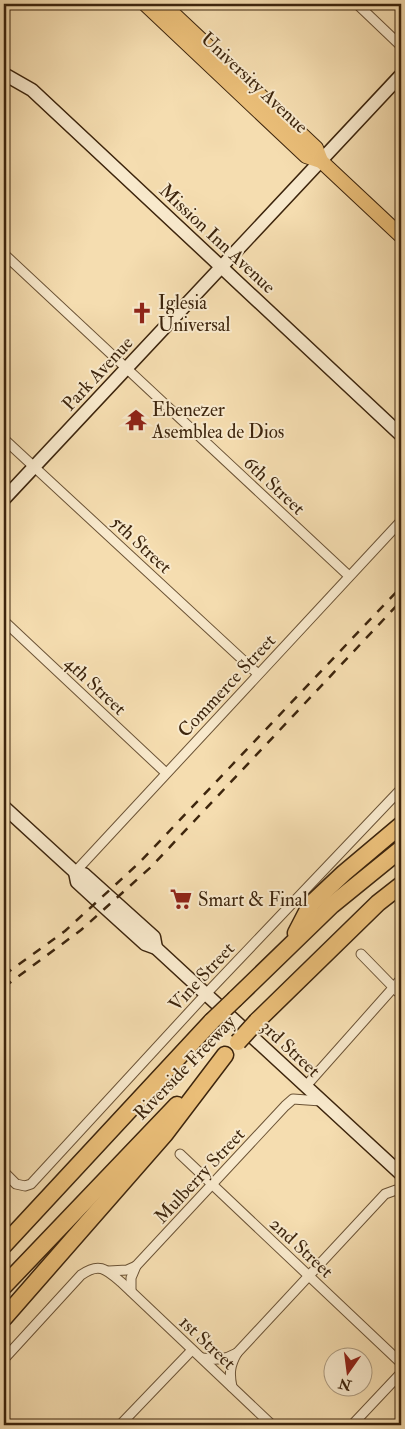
<svg xmlns="http://www.w3.org/2000/svg" width="405" height="1429" viewBox="0 0 405 1429" font-family="'IM FELL Double Pica',serif">
  <style>
    .lines { fill: none; stroke-linecap: round; stroke-linejoin: round }
    .street-casing { stroke: #6b5336; stroke-width: 11 }
    .secondary-casing { stroke: #3d250d; stroke-width: 15 }
    .primary-casing { stroke: #3d250d; stroke-width: 16 }
    .highway-casing { stroke: #3d250d; stroke-width: 19 }
    .street { stroke: #f8e9cc; stroke-width: 9 }
    .secondary { stroke: #f8e9cc; stroke-width: 12 }
    .primary { stroke: #eabe78; stroke-width: 14 }
    .highway { stroke: #eabe78; stroke-width: 16 }
    .rail { stroke: #3d250d; stroke-width: 2.5; stroke-dasharray: 9 9; stroke-linecap: butt }
    .highway-bridge-casing { stroke: #3d250d; stroke-width: 19; stroke-linecap: butt }
    .highway-bridge { stroke: #eabe78; stroke-width: 16 }
    .labels { text-anchor: middle; stroke-width: 4; stroke-linejoin: round; paint-order: stroke }
    .street-label { font-size: 19px; fill: #3d250d; stroke: #f8e9cc }
    .poi-label { font-size: 19px; fill: #3d250d; stroke: #f8e9cc; text-anchor: start }
  </style>
  <rect width="100%" height="100%" fill="#f5ddb0"/>
  <filter id="stains"><feTurbulence type="fractalNoise" baseFrequency=".004" numOctaves="4"/><feColorMatrix values="0 0 0 0 .2 0 0 0 0 .09 0 0 0 0 .02 0 0 0 .5 -.17"/></filter>
  <radialGradient id="worn" r=".72"><stop offset=".6" stop-color="#630" stop-opacity="0"/><stop offset="1" stop-color="#630" stop-opacity=".3"/></radialGradient>
  <g class="lines">
    <!-- street casing -->
    <g class="street-casing">
      <g id="street">
        <path d="M357 4 401 46"/>
        <path d="M4 254 349 576"/>
        <path d="M4 439 258 674"/>
        <path d="M4 621 166 773"/>
        <path d="M75 872 401 521"/>
        <path d="M361 954 401 995"/>
        <path d="M305 1087 401 979"/>
        <path d="M180 1154 401 1363"/>
        <path d="M4 1172 16 1184 25 1186 31 1184 205 995 401 789"/>
        <path d="M109 1271 127 1270 136 1266"/>
        <path d="M131 1291V1278L136 1266 285 1106 293 1099 321 1101"/>
        <path d="M202 1358C215 1360 225 1360 237 1353"/>
        <path d="M4 1359 81 1275C99 1262 106 1269 121 1282L272 1425"/>
        <path d="M232 1387C229 1373 230 1365 237 1353L385 1194 396 1190 401 1191"/>
        <path d="M120 1425 192 1350"/>
        <path d="M352 1425 401 1373"/>
      </g>
    </g>
    <!-- secondary casing -->
    <g class="secondary-casing">
      <g id="secondary">
        <path d="M4 74 32 90 401 435"/>
        <path d="M4 499 401 75"/>
        <path d="M4 807 75 872 84 874 154 937 156 948"/>
        <path d="M75 872 77 882 102 905 145 944 156 948 401 1174"/>
      </g>
    </g>
    <!-- primary casing -->
    <g class="primary-casing">
      <g id="primary">
        <path d="M145 4 306 156 321 161 401 236"/>
        <path d="M163 4 316 148 321 161"/>
      </g>
    </g>
    <!-- highway casing -->
    <g class="highway-casing">
      <g id="highway">
        <path d="M296 933 311 904 344 873 401 825"/>
        <path d="M235 999 332 905 401 849"/>
        <path d="M257 1021 378 903 401 885"/>
        <path d="M4 1245 212 1021"/>
        <path d="M4 1286 177 1105"/>
        <path d="M4 1318 165 1134 225 1055"/>
      </g>
    </g>
    <!-- street -->
    <use href="#street" class="street"/>
    <!-- secondary -->
    <use href="#secondary" class="secondary"/>
    <!-- primary -->
    <use href="#primary" class="primary"/>
    <!-- highway -->
    <use href="#highway" class="highway"/>
    <!-- rail -->
    <g class="rail">
      <path d="M4 975 65 931 139 863 401 587"/>
      <path d="M4 987 81 930 151 867 401 601"/>
    </g>
    <!-- highway-bridge casing -->
    <g class="highway-bridge-casing">
      <g id="highway-bridge">
        <path d="M212 1021 235 999"/>
        <path d="M238 1042 257 1021"/>
      </g>
    </g>
    <!-- highway-bridge -->
    <use href="#highway-bridge" class="highway-bridge"/>
  </g>
  <!-- icons -->
  <defs>
    <g id="church-bare" transform="scale(1.725)"><path d="M-1.2-6h2.4v3.5h3.3v2.4h-3.3V6h-2.4V-.1h-3.3v-2.4h3.3Z" fill="#8f2418" stroke="#f8e9cc" stroke-width="2.5" paint-order="stroke"/></g>
    <g id="temple-bare" transform="scale(1.725)"><path d="M0-6L5-2H3V0L6.5 2.5H4V6H1.5V3h-3V6H-4V2.5H-6.5L-3 0V-2H-5Z" fill="#8f2418" stroke="#f8e9cc" stroke-width="2.5" paint-order="stroke"/></g>
    <g id="supermarket-bare" transform="scale(1.725)"><path d="M-6-5.5h2.5l.6 2H6L4.5 2H-2.5L-4.4-4H-6ZM-1.5 3.2a1.3 1.3 0 1 0 .1 0ZM3 3.2a1.3 1.3 0 1 0 .1 0Z" fill="#8f2418" stroke="#f8e9cc" stroke-width="2.5" paint-order="stroke"/></g>
  </defs>
  <g fill-rule="evenodd">
    <use href="#church-bare" x="142" y="313"/>
    <use href="#temple-bare" x="136" y="420"/>
    <use href="#supermarket-bare" x="181" y="899"/>
  </g>
  <g class="labels">
    <!-- street labels -->
    <g class="street-label">
      <text transform="translate(255 82) rotate(43)" y="7">University Avenue</text>
      <text transform="translate(218 238) rotate(43)" y="7">Mission Inn Avenue</text>
      <text transform="translate(97 373) rotate(-47)" y="7">Park Avenue</text>
      <text transform="translate(275 485) rotate(43)" y="7">6th Street</text>
      <text transform="translate(142 544) rotate(43)" y="7">5th Street</text>
      <text transform="translate(96 685) rotate(43)" y="7">4th Street</text>
      <text transform="translate(226 685) rotate(-47)" y="7">Commerce Street</text>
      <text transform="translate(201 976) rotate(-47)" y="7">Vine Street</text>
      <text transform="translate(291 1048) rotate(43)" y="7">3rd Street</text>
      <text transform="translate(184 1067) rotate(-46)" y="7">Riverside Freeway</text>
      <text transform="translate(199 1175) rotate(-47)" y="7">Mulberry Street</text>
      <text transform="translate(302 1247) rotate(43)" y="7">2nd Street</text>
      <text transform="translate(208 1342) rotate(43)" y="7">1st Street</text>
    </g>
    <!-- poi labels -->
    <g class="poi-label">
      <text x="158" y="309">Iglesia<tspan x="158" dy="22">Universal</tspan></text>
      <text x="152" y="416">Ebenezer<tspan x="152" dy="22">Asemblea de Dios</tspan></text>
      <text x="198" y="906">Smart &amp; Final</text>
    </g>
  </g>
  <!-- margin -->
  <rect width="405" height="1429" fill="none" stroke="#f5ddb0" stroke-width="20"/>
  <rect x="5" y="5" width="395" height="1419" fill="none" stroke="#3d250d" stroke-width="2.5"/>
  <rect x="10" y="10" width="385" height="1409" fill="none" stroke="#3d250d"/>
  <!-- north arrow -->
  <g transform="translate(348 1372) rotate(194)"><circle r="24" fill="#f8e9cc" stroke="#ad9b80"/>
  <path d="M0-4L9 19L0 12L-9 19Z" fill="#8f2418"/>
  <text y="-8" font-size="14" font-weight="bold" text-anchor="middle" fill="#3d250d">N</text>
  </g>
  <rect width="100%" height="100%" filter="url(#stains)"/>
  <rect width="100%" height="100%" fill="url(#worn)"/>
</svg>
